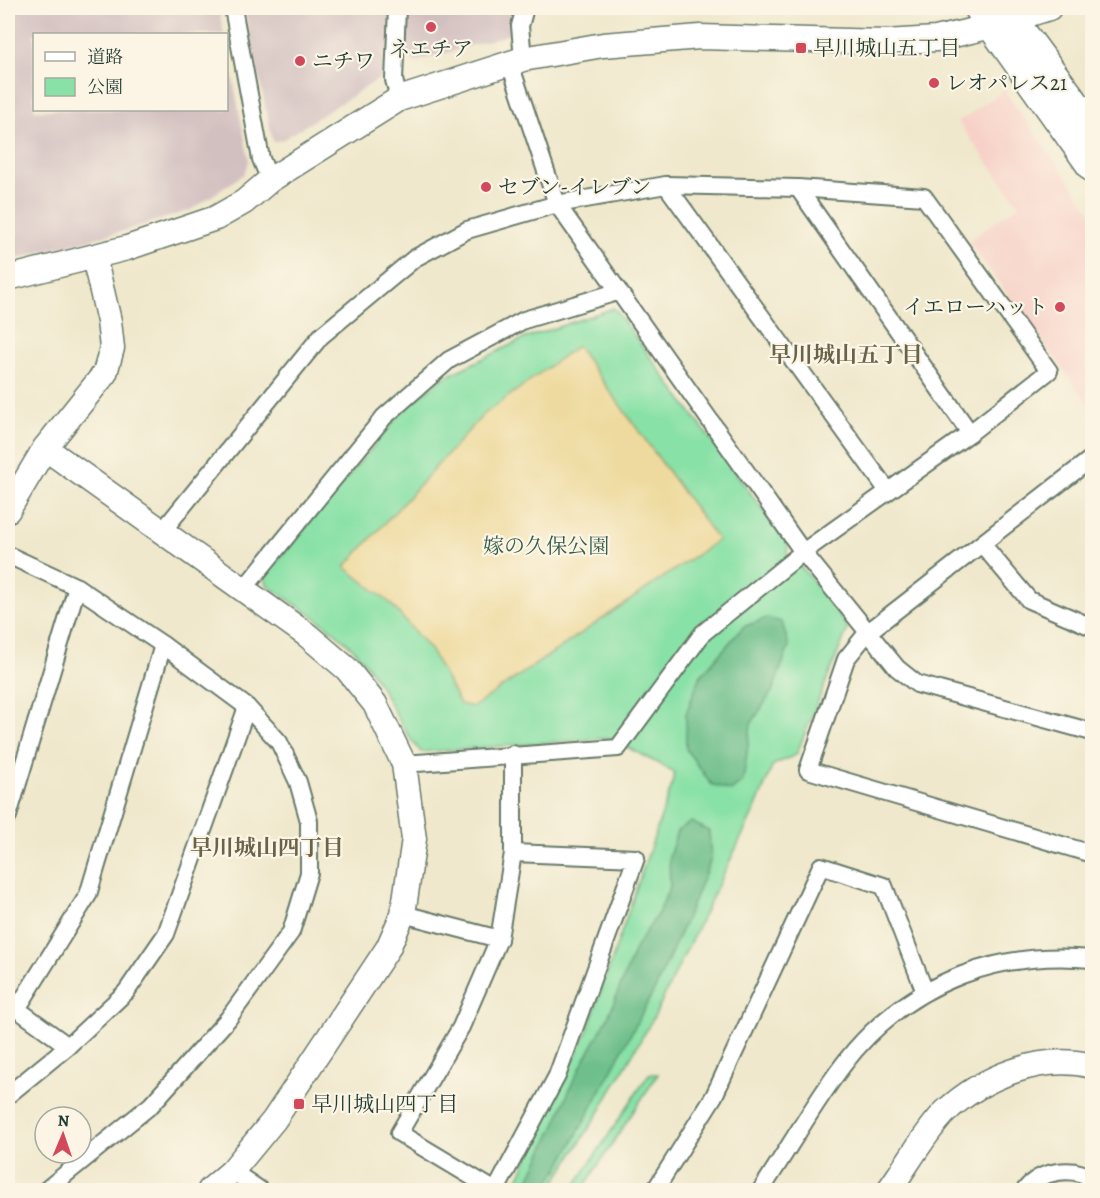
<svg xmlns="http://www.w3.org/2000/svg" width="1100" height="1198" viewBox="0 0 1100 1198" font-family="Alegreya,'Noto Serif JP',serif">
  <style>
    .built { fill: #f7d1c8 }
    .industrial { fill: #d2bfc0 }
    .green { fill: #88e1a6; stroke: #548f6d; stroke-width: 1.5 }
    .forest { fill: #6ebf8b; stroke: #467e60; stroke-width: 1.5 }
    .sand { fill: #eeda9e; stroke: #868c69; stroke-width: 1.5 }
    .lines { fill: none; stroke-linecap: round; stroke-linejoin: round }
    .street-casing { stroke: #687969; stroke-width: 20 }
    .secondary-casing { stroke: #687969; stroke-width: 27 }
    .primary-casing { stroke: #687969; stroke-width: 30 }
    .street { stroke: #fff; stroke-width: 16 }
    .secondary { stroke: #fff; stroke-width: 24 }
    .primary { stroke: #fff; stroke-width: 27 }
    .poi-dot { fill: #d1495b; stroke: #fcf5e5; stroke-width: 2 }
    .labels { text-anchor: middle; stroke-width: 4.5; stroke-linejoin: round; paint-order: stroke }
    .poi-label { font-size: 21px; fill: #1f3d34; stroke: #fcf5e5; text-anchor: start }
    .park-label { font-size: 21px; fill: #345e4b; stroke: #fcf5e5 }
    .neighbourhood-label { font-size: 22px; font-weight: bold; fill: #68644a; stroke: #fcf5e5 }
  </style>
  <rect width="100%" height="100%" fill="#fcf5e5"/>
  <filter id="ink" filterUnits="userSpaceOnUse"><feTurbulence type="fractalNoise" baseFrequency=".0167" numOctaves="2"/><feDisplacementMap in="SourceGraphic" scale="12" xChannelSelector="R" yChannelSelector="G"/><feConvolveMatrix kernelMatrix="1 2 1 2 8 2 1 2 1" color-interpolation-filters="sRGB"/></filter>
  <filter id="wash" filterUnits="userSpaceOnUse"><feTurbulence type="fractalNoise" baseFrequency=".008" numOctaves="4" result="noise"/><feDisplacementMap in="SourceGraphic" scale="24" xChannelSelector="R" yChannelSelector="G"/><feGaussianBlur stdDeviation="1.35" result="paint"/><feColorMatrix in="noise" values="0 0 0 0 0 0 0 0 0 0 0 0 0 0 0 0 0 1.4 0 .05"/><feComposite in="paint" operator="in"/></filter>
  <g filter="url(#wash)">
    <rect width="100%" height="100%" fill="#efe8cc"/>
    <!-- built -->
    <path class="built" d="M1004 90 1092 213V404L1090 406 968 241 1019 205 958 122Z"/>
    <!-- industrial -->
    <g class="industrial">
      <path d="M8 8H218L224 34H34V110H226L227 49 249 161 244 174 191 210 116 233 8 261Z"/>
      <path d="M244 8H516L510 34 415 62 403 49 384 50 382 77 284 139 273 142Z"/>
    </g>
    <!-- green -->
    <g class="green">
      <path d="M614 308 788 544 787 555 807 573 848 628 796 755 773 765 756 807 655 1015 598 1114 550 1190H513L587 1032 672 785 674 772 610 738 421 752C397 725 385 687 362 659 339 630 298 607 268 586L264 577 402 412 441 379 523 339Z"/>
      <path d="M649 1074H658L582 1190H572Z"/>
    </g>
    <!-- forest -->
    <g class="forest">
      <path d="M767 618 782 622 789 646 773 690 751 724 743 781 731 791 711 784 686 749V714L699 678 743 627Z"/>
      <path d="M691 822 709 831 711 859 688 915 656 987 559 1168 542 1190H524L556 1123 573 1081 608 1017 636 947 659 912 670 886 669 857 677 831Z"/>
    </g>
    <!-- sand -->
    <path class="sand" d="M577 346 718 540 473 707 460 704 431 651 390 603 345 567 483 415Z"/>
  </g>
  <g filter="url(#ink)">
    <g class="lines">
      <!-- street casing -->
      <g class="street-casing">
        <g id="street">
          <path d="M233 8 261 159 270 180"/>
          <path d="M397 8 394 80 399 99"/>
          <path d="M523 59 520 26 525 8"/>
          <path d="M510 64 557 204 803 552 897 668 917 684 1092 732"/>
          <path d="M666 185 888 491"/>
          <path d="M798 188 970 433"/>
          <path d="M1092 458 867 633 846 659 808 770 1092 854"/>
          <path d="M161 533 321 336 415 258 467 230 557 204 666 185 798 188 924 197 1049 371 970 433 803 552 703 633 618 748 404 764"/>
          <path d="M982 544 1029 600 1092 627"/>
          <path d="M8 555 77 587 8 816"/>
          <path d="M243 590 384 417 449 360 524 320 617 292"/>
          <path d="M403 914 499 939 513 853V754"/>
          <path d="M68 1046 17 1009 88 895 163 645"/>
          <path d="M8 1095 68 1046 126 992 166 934 247 707"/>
          <path d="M232 1171 260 1190"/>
          <path d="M46 1190 151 1105 228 1019 291 932 309 873V821L298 782 279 742 247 707 163 645 77 587"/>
          <path d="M494 1190 399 1133 461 1027 499 939"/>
          <path d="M496 1190 557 1076 636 858 513 853"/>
          <path d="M655 1190 714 1096 821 866 884 886 925 992"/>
          <path d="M761 1190C790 1147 822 1089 855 1050 916 980 1001 950 1092 959"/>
          <path d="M1025 1190C1039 1171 1073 1165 1092 1179"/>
        </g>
      </g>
      <!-- secondary casing -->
      <g class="secondary-casing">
        <g id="secondary">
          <path d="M8 278 127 248 216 218 244 202 270 180 399 99 523 59 603 45 700 37 885 42 936 39 992 26 1049 8"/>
          <path d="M45 448 307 635 347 669 375 704 404 764 414 839 403 914 388 948 274 1120 232 1171 210 1190"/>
          <path d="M8 510 45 448 105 373 112 348 109 321 94 257"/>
          <path d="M889 1190C905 1168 926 1131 945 1112 982 1077 1042 1053 1092 1066"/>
        </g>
      </g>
      <!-- primary casing -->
      <g class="primary-casing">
        <g id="primary">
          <path d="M978 8 1092 168"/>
          <path d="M1005 8 1092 125"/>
        </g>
      </g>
      <!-- street -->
      <use href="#street" class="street"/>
      <!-- secondary -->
      <use href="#secondary" class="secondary"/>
      <!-- primary -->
      <use href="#primary" class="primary"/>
    </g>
  </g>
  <!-- markers -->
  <g class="poi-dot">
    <circle cx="431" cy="27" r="6"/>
    <rect x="795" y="42" width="12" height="12" rx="3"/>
    <circle cx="300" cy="61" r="6"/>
    <circle cx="934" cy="83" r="6"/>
    <circle cx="486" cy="187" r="6"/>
    <circle cx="1060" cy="307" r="6"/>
    <rect x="293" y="1098" width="12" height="12" rx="3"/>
  </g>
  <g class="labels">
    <!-- poi labels -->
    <g class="poi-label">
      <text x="813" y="55">早川城山五丁目</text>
      <text x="431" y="56" text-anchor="middle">ネエチア</text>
      <text x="312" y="68">ニチワ</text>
      <text x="946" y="90">レオパレス21</text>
      <text x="498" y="194">セブン-イレブン</text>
      <text x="1048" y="314" text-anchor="end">イエローハット</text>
      <text x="311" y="1111">早川城山四丁目</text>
    </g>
    <!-- park labels -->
    <g class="park-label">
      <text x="546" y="553">嫁の久保公園</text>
    </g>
    <!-- neighbourhood labels -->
    <g class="neighbourhood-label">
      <text x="846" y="362">早川城山五丁目</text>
      <text x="267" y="855">早川城山四丁目</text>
    </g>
  </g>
  <!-- margin -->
  <rect width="1100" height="1198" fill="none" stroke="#fcf5e5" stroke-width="30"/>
  <!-- legend -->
  <rect x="33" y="33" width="195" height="78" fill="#fcf5e5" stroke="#a4ab9e" stroke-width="1.5"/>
  <rect x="45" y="52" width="30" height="9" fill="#ffffff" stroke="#a4ab9e" stroke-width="1.5"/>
  <text x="87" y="63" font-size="18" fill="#1f3d34">道路</text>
  <rect x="45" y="78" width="30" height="18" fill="#88e1a6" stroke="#a4ab9e" stroke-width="1.5"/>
  <text x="87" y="93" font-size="18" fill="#1f3d34">公園</text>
  <!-- north arrow -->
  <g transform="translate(63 1135) rotate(2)"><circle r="28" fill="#fcf5e5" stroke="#a4ab9e" stroke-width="1.5"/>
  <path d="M0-4.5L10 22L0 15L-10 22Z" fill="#d1495b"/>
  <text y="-9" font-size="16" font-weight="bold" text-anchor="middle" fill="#1f3d34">N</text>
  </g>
</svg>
